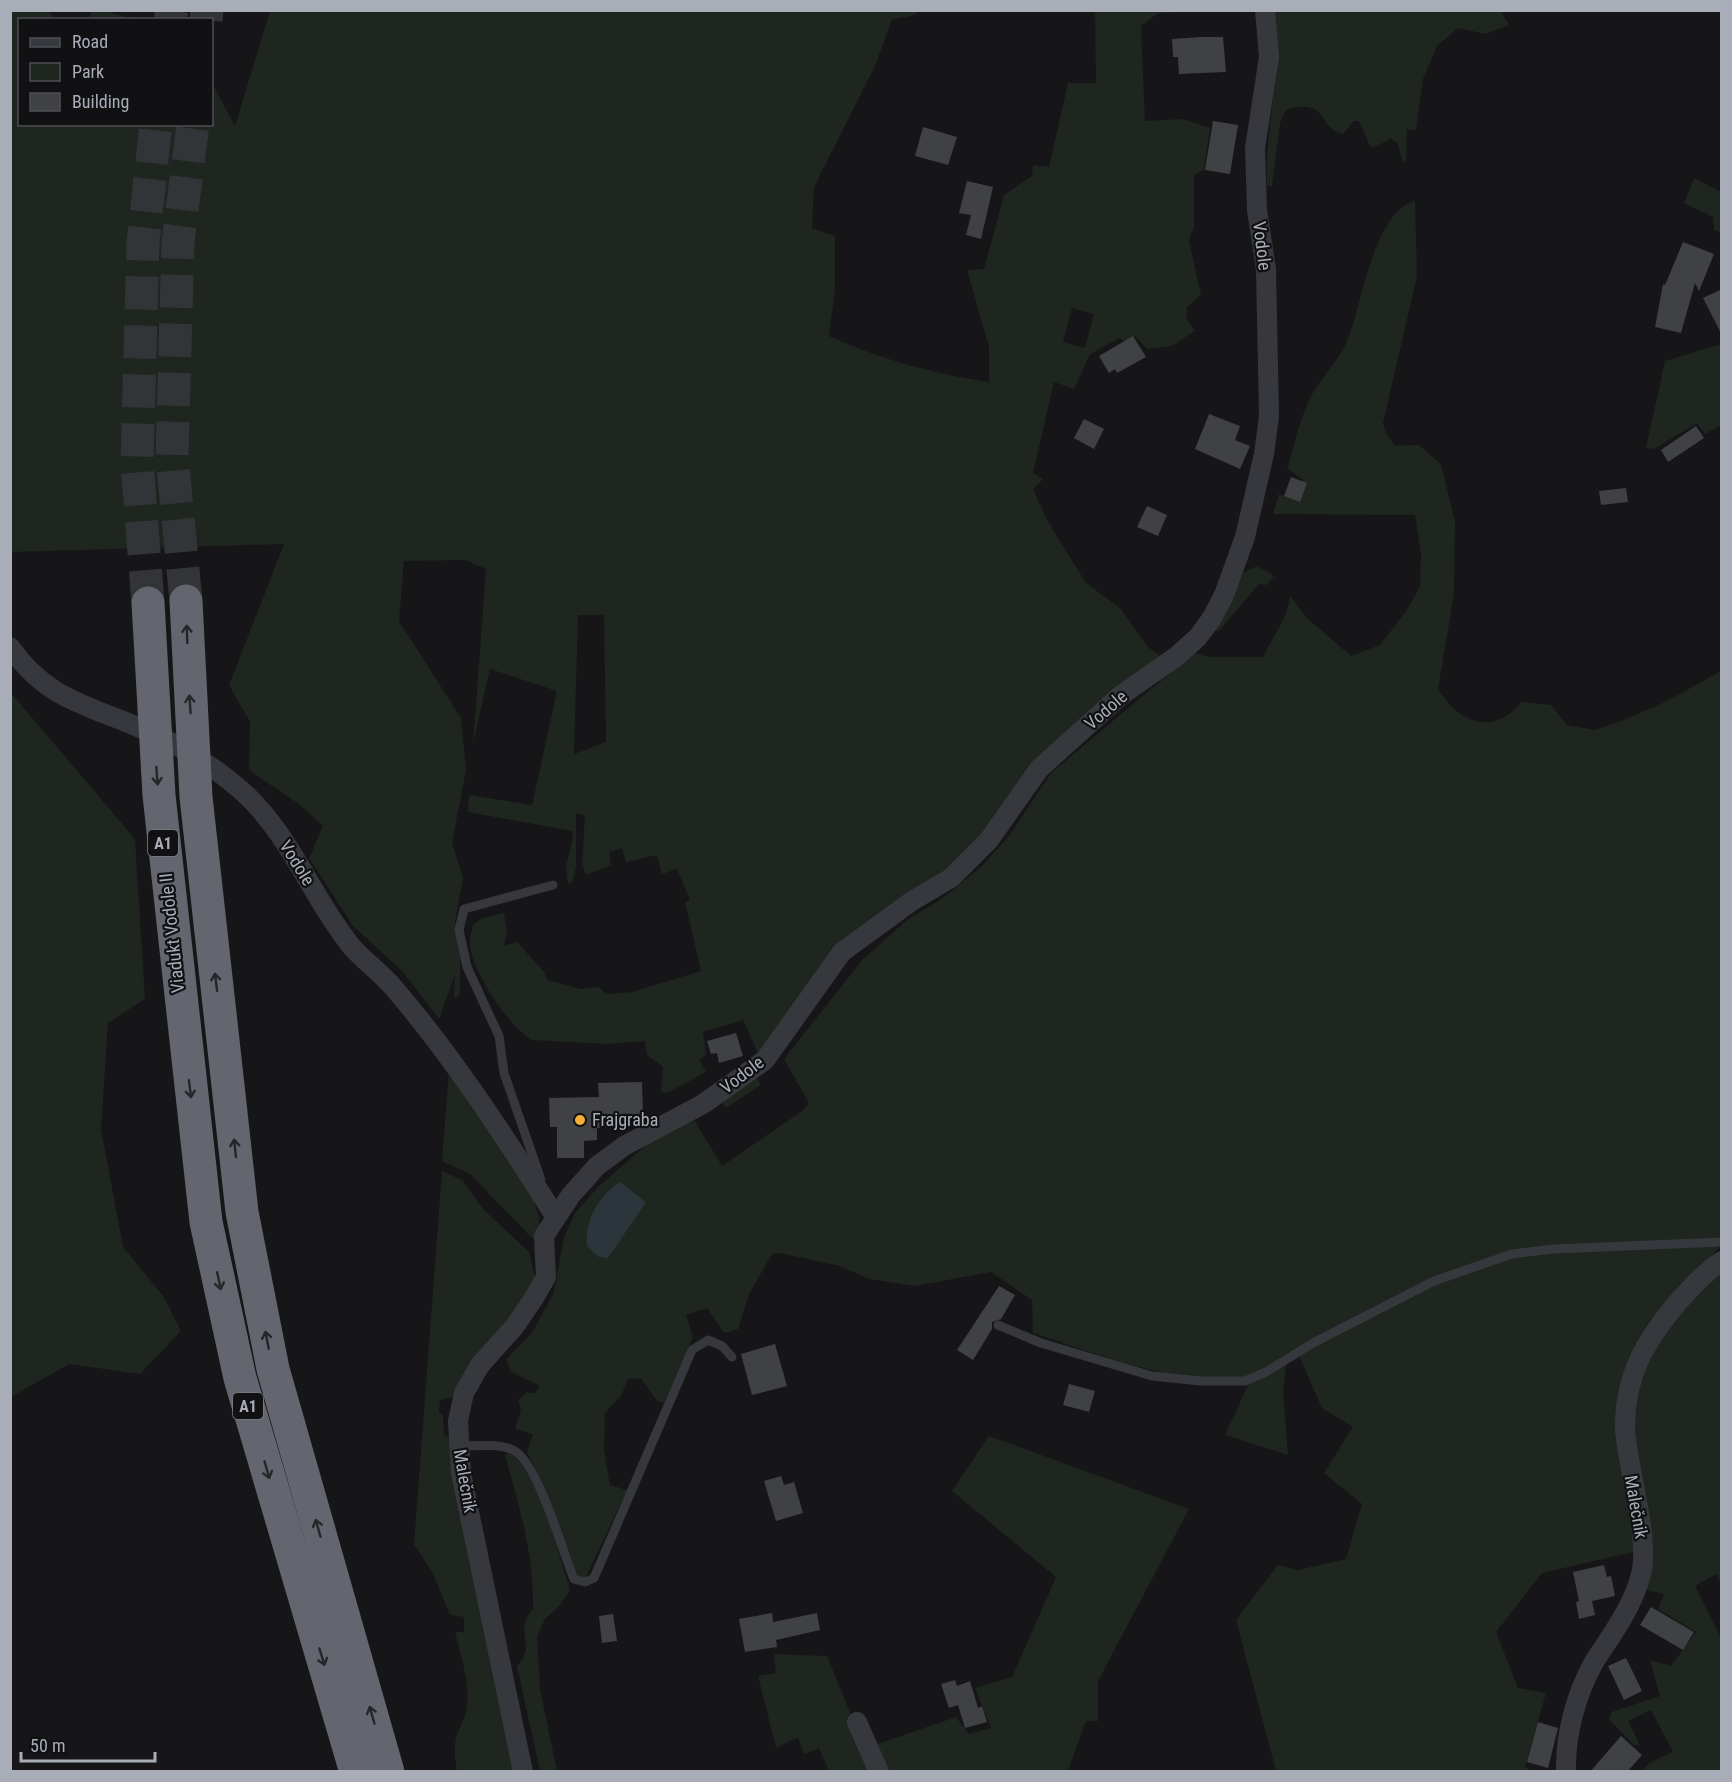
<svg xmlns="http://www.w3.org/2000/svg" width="1732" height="1782" viewBox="0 0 1732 1782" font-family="'Roboto Condensed',sans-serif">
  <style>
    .green { fill: #1e261f; fill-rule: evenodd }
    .water { fill: #2c353c }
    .building { fill: #404145 }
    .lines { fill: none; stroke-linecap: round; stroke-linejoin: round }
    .highway-tunnel { stroke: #333438; stroke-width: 33; stroke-dasharray: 33 16; stroke-linecap: butt }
    .lane { stroke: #37383d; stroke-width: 9 }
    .street { stroke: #37383d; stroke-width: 20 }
    .highway { stroke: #63666e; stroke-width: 33 }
    .oneway { stroke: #26262a }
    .poi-dot { fill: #f2b134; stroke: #111113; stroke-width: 2 }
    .labels { text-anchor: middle; stroke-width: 4.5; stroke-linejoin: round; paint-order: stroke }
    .shield { fill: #111113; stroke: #7b7e86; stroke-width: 1.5 }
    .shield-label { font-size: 16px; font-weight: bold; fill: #a8adb8 }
    .street-label { font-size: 18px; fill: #a8adb8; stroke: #111113 }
    .poi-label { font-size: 18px; fill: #a8adb8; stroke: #111113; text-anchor: start }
  </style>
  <rect width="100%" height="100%" fill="#161618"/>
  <!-- green -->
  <g class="green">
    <path d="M93 10 106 11 134 19H88Z"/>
    <path d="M10 11H48L56 19 20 20V124H212V83L235 126 270 11H917L915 15 892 20 875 66 814 187 812 228 835 236V289L829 336C883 360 931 373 989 382V347L967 270 984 269 1004 195 1032 176 1033 165 1049 167 1068 83H1096L1095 11H1217L1158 13 1141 26 1145 121 1183 119 1210 128 1204 170 1194 175V227L1189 240 1201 295 1187 307 1186 318 1195 331 1172 346 1147 349 1135 336 1124 342 1120 338 1090 354 1074 389 1054 382 1033 473 1043 479 1033 489 1047 520 1086 583 1120 608 1148 647 1162 657 977 845 859 940 760 1057 743 1020 703 1032 706 1055 699 1060 706 1072 667 1093 661 1092 663 1067 647 1055 645 1041 606 1044 532 1040C509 1027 471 971 470 944 469 938 472 931 473 925L482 918 504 913 507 931 504 946 517 942 544 972 547 980 581 989 599 987 606 994 632 992 701 971 685 902 690 900 677 869 662 874 657 855 626 862 622 848 609 852 611 865 586 875 582 863 585 815 576 813V868L572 883 568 884 566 867 573 837 572 831 468 812 469 795 532 805 557 691 490 669 473 744 486 569 465 560 404 561 399 621 461 718 466 770 452 843 463 878 455 922 458 949 460 918V995L454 999 455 974 439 1019 402 971 353 926 309 858 323 826 300 805 249 770 250 722 229 685 284 544 11 552ZM1072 308 1094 314 1085 348 1063 342ZM578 615H604L606 742 574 754Z"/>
    <path d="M1274 11H1501L1509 25 1486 34 1458 28 1437 46 1423 79 1416 130 1407 129 1406 162 1402 160 1398 144 1391 138 1376 147 1370 146 1359 121H1354L1343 134C1316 127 1329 97 1286 110L1280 123 1272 186H1267C1264 127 1284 69 1274 11Z"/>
    <path d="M1694 178 1721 192V233L1714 230 1713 217 1684 203Z"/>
    <path d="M1415 201 1417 276 1383 423 1386 433 1395 446 1419 445 1441 464 1455 522 1454 594 1438 689C1459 723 1493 737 1521 702L1551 705 1567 725 1595 730 1624 720 1667 701 1721 671V1245L1705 1263 1627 1367 1638 1551 1542 1573 1496 1632 1518 1688 1546 1693 1525 1767 1533 1771H1276L1236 1620 1278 1565 1298 1570 1346 1559 1362 1504 1324 1473 1353 1427 1322 1408 1299 1356C1283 1362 1264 1373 1248 1376 1176 1388 1100 1354 1033 1333L1032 1300 991 1272 915 1286 869 1279 840 1266 780 1253 772 1254 749 1294 738 1329 724 1333 707 1308 686 1315 693 1337 664 1403 657 1401 641 1378 628 1379 621 1396 605 1413 604 1449 610 1485 627 1490 585 1579 577 1578 542 1482 527 1452 533 1434 515 1429 521 1410 518 1400 526 1393H535L540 1386 511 1372 506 1360 533 1331 554 1292 564 1237 575 1213 598 1187 654 1138 693 1118 722 1166 802 1111 809 1103 784 1059 863 959 907 920 943 898 981 867 1009 836 1051 773 1194 653 1210 657H1263C1272 637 1288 618 1290 596L1308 619 1351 656 1380 645 1407 610 1420 586 1421 554 1415 515 1273 514 1279 494 1298 500 1303 480 1287 468C1295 443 1301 413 1314 391 1324 374 1340 359 1347 341 1362 307 1372 213 1415 201Z"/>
    <path d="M1721 344V425L1705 434 1697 423 1654 449 1646 448 1665 361Z"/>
    <path d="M1257 566 1274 576 1267 585 1259 584 1219 631H1211L1243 573Z"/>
    <path d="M11 693 135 839 145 999 108 1023 101 1129 123 1247 164 1297 181 1331 140 1374 69 1364 11 1397Z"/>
    <path d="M449 1070 531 1189 539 1218 540 1241 534 1240 527 1233 470 1174 442 1161Z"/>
    <path d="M757 1078 761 1085 726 1108 721 1100Z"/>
    <path d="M442 1171 462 1180 483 1209 529 1252 535 1277 531 1296 456 1396 440 1400 439 1412 443 1415 444 1435 452 1440 519 1771H457C455 1759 453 1747 457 1734 460 1727 464 1719 466 1712 471 1685 461 1657 455 1632H464V1617L450 1615 433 1574 414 1544Z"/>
    <path d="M1721 1271V1583L1716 1574 1695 1586 1721 1637V1771H1642L1649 1763 1673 1752 1651 1710 1628 1721 1640 1745H1634L1609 1719 1612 1712 1660 1696 1650 1660 1671 1666 1696 1632 1658 1609 1664 1594 1646 1590 1631 1451 1632 1399 1659 1333Z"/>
    <path d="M1286 1365 1283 1392 1288 1455 1225 1435 1249 1383Z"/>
    <path d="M989 1436 1189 1509 1098 1681V1721H1086L1068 1771H884L872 1746 956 1717 969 1734 991 1728 975 1688 1012 1677 1056 1577 952 1491Z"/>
    <path d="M505 1454H513C546 1491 555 1544 570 1590L559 1606 545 1619 537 1636 540 1689 557 1771H540L517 1666C538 1644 512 1632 533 1609 534 1551 519 1509 505 1454Z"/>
    <path d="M774 1654 827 1656 874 1771H829L819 1748 804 1754 798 1737 776 1748 758 1676 776 1673Z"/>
  </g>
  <!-- water -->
  <path class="water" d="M620 1182 646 1202 608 1258 599 1257 587 1246C584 1220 599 1196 620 1182Z"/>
  <!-- building -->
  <g class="building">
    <path d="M1201 37H1223L1226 72 1179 74 1178 57H1173L1172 39Z"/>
    <path d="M1213 121 1238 125 1230 174 1205 170Z"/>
    <path d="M923 127 957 137 948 165 915 156Z"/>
    <path d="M967 181 993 187 981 239 966 235 971 215 959 213Z"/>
    <path d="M1683 242 1714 254 1699 291 1695 283 1681 333 1655 327 1663 284 1665 285Z"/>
    <path d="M1722 289V335L1703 298Z"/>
    <path d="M1133 336 1146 357 1117 373 1115 369 1109 373 1099 356Z"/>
    <path d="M1209 414 1240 426 1235 440 1250 446 1240 469 1195 449Z"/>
    <path d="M1084 419 1104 429 1094 449 1074 438Z"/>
    <path d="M1696 426 1704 438 1668 462 1661 450Z"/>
    <path d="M1291 477 1307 483 1300 502 1284 496Z"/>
    <path d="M1626 488 1628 502 1601 505 1599 491Z"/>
    <path d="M1147 506 1167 515 1158 536 1137 527Z"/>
    <path d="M736 1033 743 1056 719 1063 717 1053 711 1054 707 1041Z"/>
    <path d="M642 1082 643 1114 611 1119V1127L597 1128V1140L584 1141V1158H557V1127H550L549 1098 599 1097 598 1083Z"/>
    <path d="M999 1286 1015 1295 1001 1319 992 1322V1329L973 1360 957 1350Z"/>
    <path d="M775 1344 787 1386 752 1395 741 1354Z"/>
    <path d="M1069 1384 1095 1391 1089 1412 1063 1405Z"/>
    <path d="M781 1476 784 1485 794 1482 803 1513 776 1521 764 1481Z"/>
    <path d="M1604 1565 1607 1577 1611 1576 1615 1596 1592 1601 1595 1615 1579 1619 1576 1602 1579 1601 1573 1572Z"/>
    <path d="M1651 1607 1694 1632 1683 1650 1640 1625Z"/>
    <path d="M772 1613 773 1622 817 1613 820 1630 776 1640 777 1647 745 1652 739 1619Z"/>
    <path d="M613 1614 617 1641 602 1643 599 1616Z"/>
    <path d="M1626 1658 1642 1691 1624 1700 1608 1666Z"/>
    <path d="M955 1680 957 1686 970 1681 978 1708 982 1706 987 1722 965 1728 958 1705 949 1708 941 1684Z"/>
    <path d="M1538 1722 1558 1728 1548 1768 1527 1762Z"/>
    <path d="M1621 1736 1642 1755 1627 1772H1590Z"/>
  </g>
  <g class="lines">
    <!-- highway-tunnel -->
    <g class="highway-tunnel">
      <path d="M170 20 172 10"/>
      <path d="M206 20 207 10"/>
      <path d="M186 601 172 456 178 242 193 124"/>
      <path d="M148 603 137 463 143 243 156 124"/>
    </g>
    <!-- lane -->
    <g class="lane">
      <path d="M541 1180 504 1073 499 1036 467 967 459 930 464 909 553 885"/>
      <path d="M998 1325 1041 1343 1152 1376 1200 1381H1245L1266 1372 1313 1343 1434 1281 1512 1254 1554 1249 1722 1242"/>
      <path d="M458 1446C476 1446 497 1443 513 1450 537 1460 563 1553 574 1579L585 1582 594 1578 692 1350 708 1340 722 1346 732 1357"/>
    </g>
    <!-- street -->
    <g class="street">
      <path d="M10 647C46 698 84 704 138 727 175 742 212 765 242 791 290 834 311 896 351 946 364 961 380 972 393 987 454 1058 505 1137 555 1216"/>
      <path d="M857 1722 879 1772"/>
      <path d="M523 1772 461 1473 458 1421 464 1393 480 1365 515 1326 534 1298 546 1277 544 1236 571 1195 597 1166 624 1146 703 1104 765 1060 842 952 912 901 951 878 989 840 1039 769 1120 696 1177 656 1198 637 1212 618 1224 595 1245 537 1264 454 1269 416 1266 269 1257 210 1255 148 1269 57 1265 10"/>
      <path d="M1566 1772C1565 1735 1576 1694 1594 1662 1612 1634 1633 1607 1641 1574 1650 1538 1628 1471 1625 1430 1624 1377 1645 1341 1678 1302 1692 1287 1705 1272 1722 1261"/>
    </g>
    <!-- highway -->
    <g class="highway">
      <path d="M186 601 196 797 242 1212 273 1369 388 1772"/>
      <path d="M148 603 159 795 206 1222 240 1378 356 1772"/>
    </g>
  </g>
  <!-- one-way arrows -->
  <defs><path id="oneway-shaft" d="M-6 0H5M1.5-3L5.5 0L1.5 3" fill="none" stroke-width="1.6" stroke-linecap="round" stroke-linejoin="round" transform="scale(1.5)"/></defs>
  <g class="oneway">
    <use href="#oneway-shaft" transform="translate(187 634) rotate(-92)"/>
    <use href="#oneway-shaft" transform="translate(190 704) rotate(-94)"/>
    <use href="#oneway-shaft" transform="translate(157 776) rotate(86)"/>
    <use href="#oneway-shaft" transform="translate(216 982) rotate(-97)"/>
    <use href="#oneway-shaft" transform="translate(190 1089) rotate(83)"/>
    <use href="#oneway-shaft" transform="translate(235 1148) rotate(-96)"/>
    <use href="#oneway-shaft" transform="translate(219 1281) rotate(78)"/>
    <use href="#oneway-shaft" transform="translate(267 1340) rotate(-101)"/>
    <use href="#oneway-shaft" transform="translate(267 1470) rotate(74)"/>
    <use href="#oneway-shaft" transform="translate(318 1528) rotate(-106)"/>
    <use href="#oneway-shaft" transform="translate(322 1657) rotate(73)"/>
    <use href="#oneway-shaft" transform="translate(372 1715) rotate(-106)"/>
  </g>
  <!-- markers -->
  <circle class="poi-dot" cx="580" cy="1120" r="6"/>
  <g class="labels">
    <!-- shield labels -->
    <g class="shield">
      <rect x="148" y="830" width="30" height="26" rx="4.5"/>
      <rect x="233" y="1393" width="30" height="26" rx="4.5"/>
    </g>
    <g class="shield-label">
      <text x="163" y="849">A1</text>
      <text x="248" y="1412">A1</text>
    </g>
    <!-- street labels -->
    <g class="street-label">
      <text transform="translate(1262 246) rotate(83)" y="6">Vodole</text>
      <text transform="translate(1106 710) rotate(-41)" y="6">Vodole</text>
      <text transform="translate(297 863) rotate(58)" y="6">Vodole</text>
      <text transform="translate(172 933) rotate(-96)" y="6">Viadukt Vodole II</text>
      <text transform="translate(742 1075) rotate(-37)" y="6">Vodole</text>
      <text transform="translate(465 1481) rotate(80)" y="6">Malečnik</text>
      <text transform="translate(1636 1507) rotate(80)" y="6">Malečnik</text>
    </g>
    <!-- poi labels -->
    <g class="poi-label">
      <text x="592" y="1126">Frajgraba</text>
    </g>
  </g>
  <!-- border -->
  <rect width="1732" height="1782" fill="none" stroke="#a8adb8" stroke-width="24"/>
  <!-- legend -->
  <rect x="18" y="18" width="195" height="108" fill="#111113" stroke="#4d4f55" stroke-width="1.5"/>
  <rect x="30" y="38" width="30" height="9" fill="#37383d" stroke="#4d4f55" stroke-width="1.5"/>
  <text x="72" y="48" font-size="18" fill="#a8adb8">Road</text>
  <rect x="30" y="63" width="30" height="18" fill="#1e261f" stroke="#4d4f55" stroke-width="1.5"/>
  <text x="72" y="78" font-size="18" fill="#a8adb8">Park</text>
  <rect x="30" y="93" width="30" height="18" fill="#404145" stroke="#4d4f55" stroke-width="1.5"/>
  <text x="72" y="108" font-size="18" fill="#a8adb8">Building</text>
  <!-- scale -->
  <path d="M21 1752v9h134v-9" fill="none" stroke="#a8adb8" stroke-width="3"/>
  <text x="30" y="1752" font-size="18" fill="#a8adb8" stroke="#111113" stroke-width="4.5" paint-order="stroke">50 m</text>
</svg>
